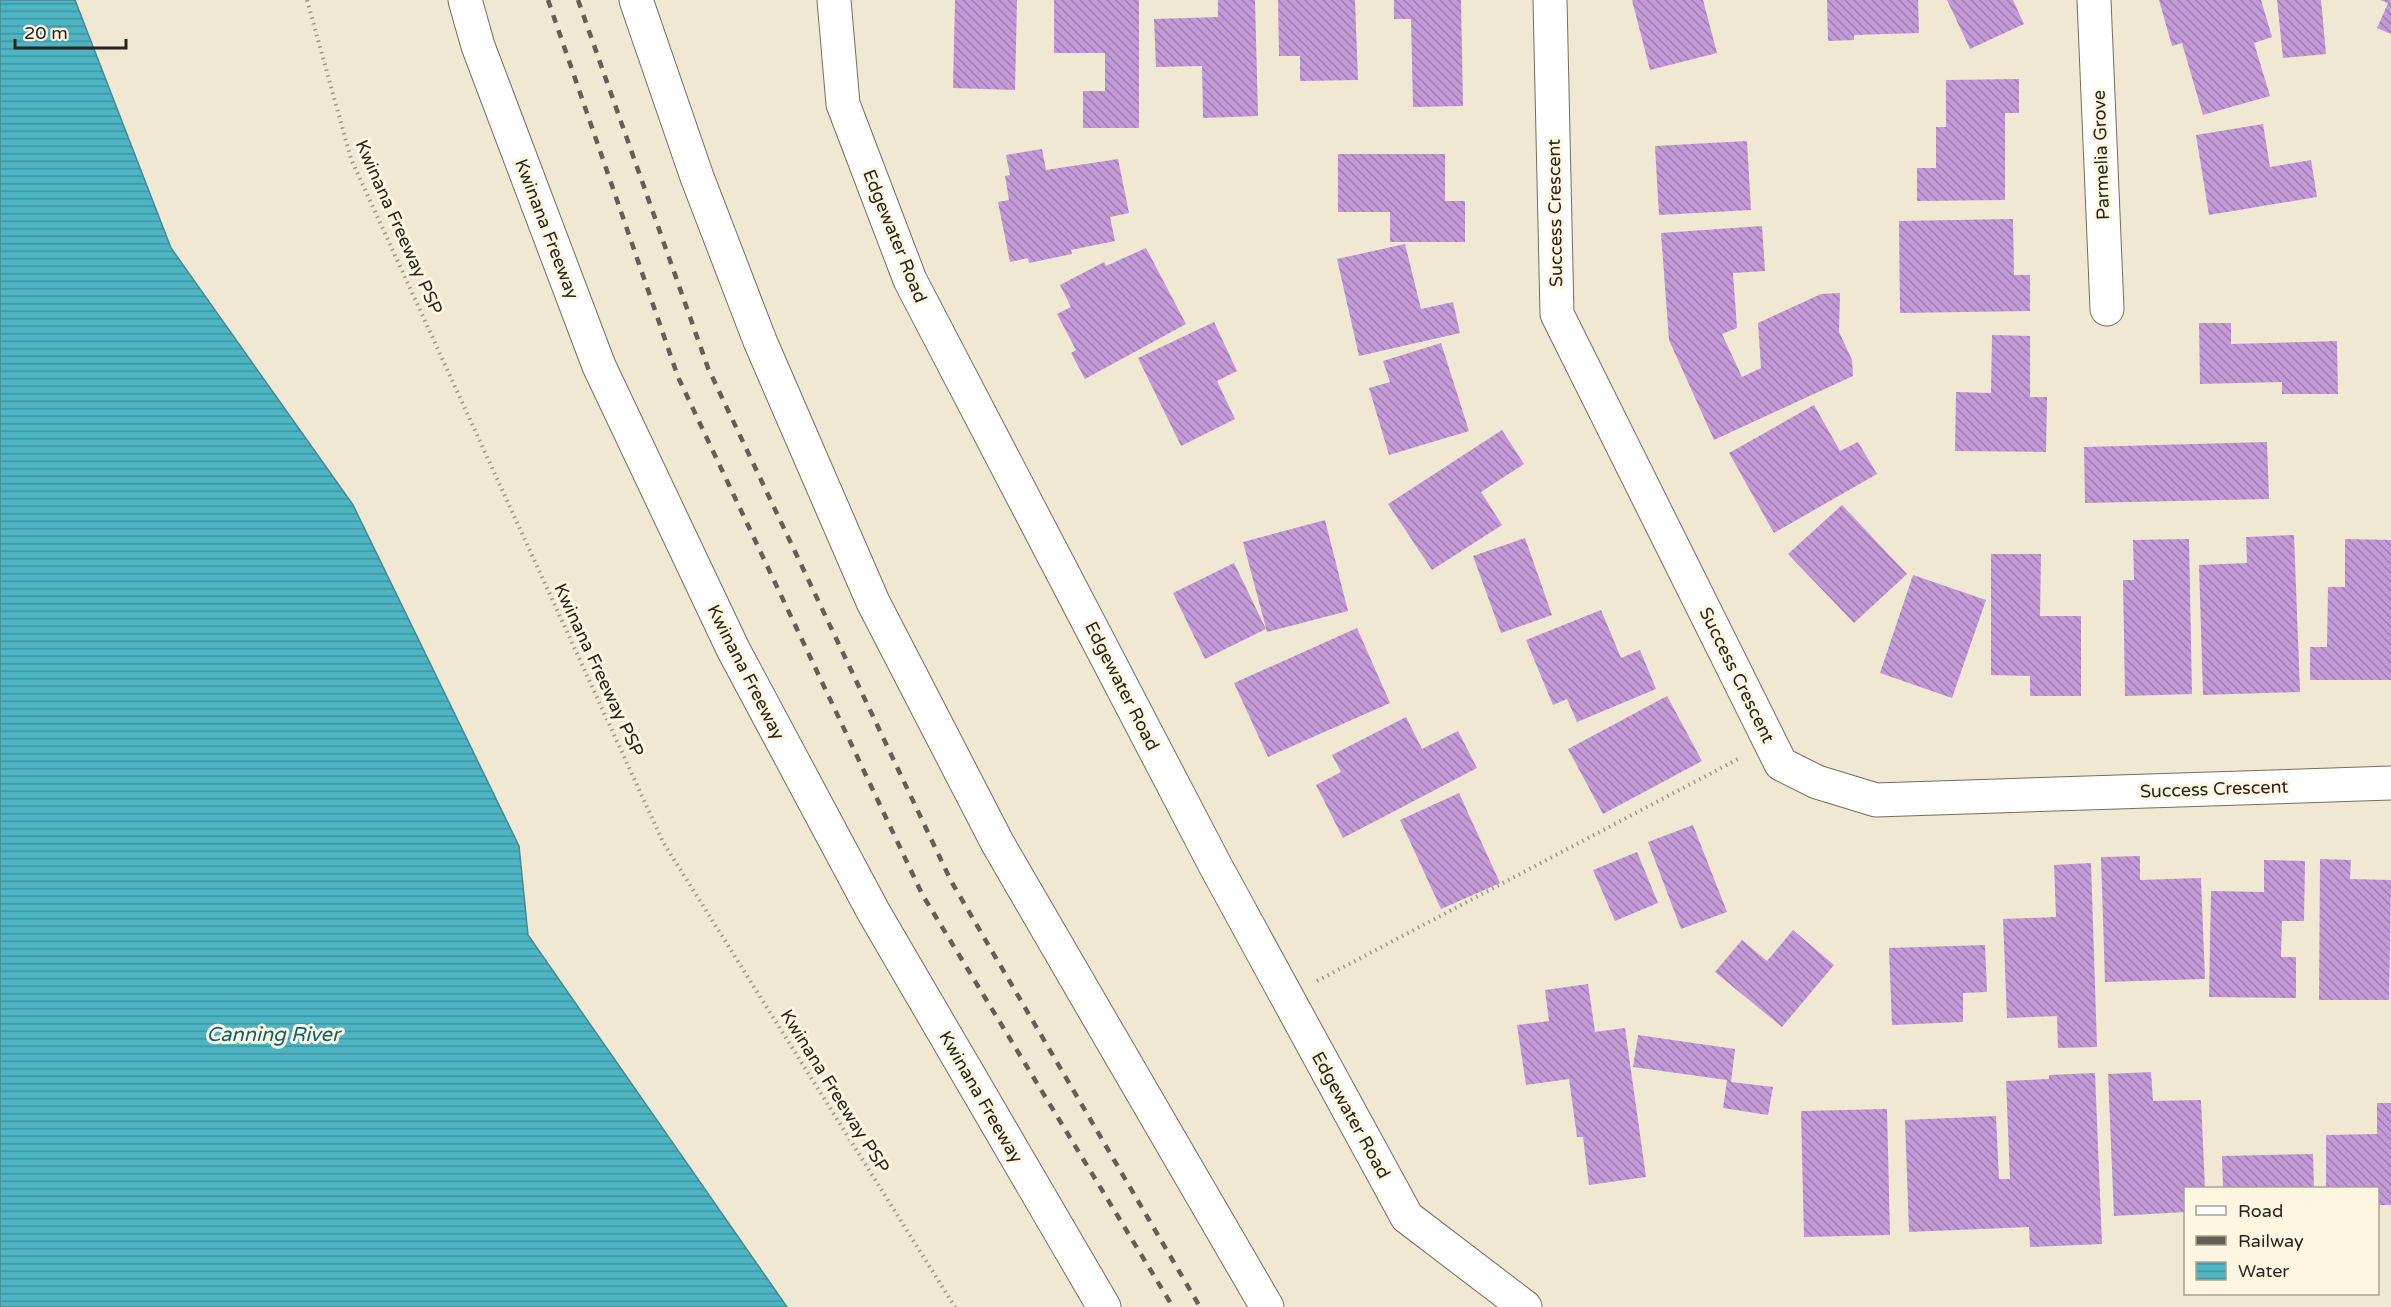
<svg xmlns="http://www.w3.org/2000/svg" width="2391" height="1307" viewBox="0 0 2391 1307" font-family="'Varela Round',sans-serif">
  <style>
    .water { fill: url(#water-rules); stroke: #438a92; stroke-width: 1.5 }
    .building { fill: url(#building-back-hatch) }
    .lines { fill: none; stroke-linecap: round; stroke-linejoin: round }
    .street-casing { stroke: #766e5c; stroke-width: 35 }
    .highway-casing { stroke: #766e5c; stroke-width: 35 }
    .path { stroke: #9e9788; stroke-width: 4; stroke-dasharray: 1.5 4.5; stroke-linecap: butt }
    .street { stroke: #fff; stroke-width: 33 }
    .highway { stroke: #fff; stroke-width: 33 }
    .rail { stroke: #645f54; stroke-width: 4.5; stroke-dasharray: 8 8; stroke-linecap: butt }
    .labels { text-anchor: middle; stroke-width: 6; stroke-linejoin: round; paint-order: stroke }
    .street-label { font-size: 18px; fill: #28251d; stroke: #fff6e1 }
    .water-label { font-size: 20px; font-style: italic; fill: #09636d; stroke: #fff6e1 }
  </style>
  <defs>
    <pattern id="water-rules" width="6" height="5" patternUnits="userSpaceOnUse" patternTransform="scale(1.5)"><rect width="6" height="5" fill="#4eb5c4"/><path d="M0 2.5h6" fill="none" stroke="#41939f"/></pattern>
    <pattern id="building-back-hatch" width="6" height="6" patternUnits="userSpaceOnUse" patternTransform="scale(1.5)"><rect width="6" height="6" fill="#c29ad7"/><path d="M-1 5l2 2M0 0l6 6M5-1l2 2" fill="none" stroke="#9e7dae"/></pattern>
  </defs>
  <rect width="100%" height="100%" fill="#f1e8d4"/>
  <!-- water -->
  <path class="water" d="M0 0H75L171 248 353 505 519 846 528 935 787 1307H0Z"/>
  <!-- building -->
  <g class="building">
    <path d="M955 0H1017L1015 90 953 88Z"/>
    <path d="M1054 0H1139V128H1083V91H1105V53H1054Z"/>
    <path d="M1218 0H1255L1258 116 1203 118 1202 66 1156 67 1154 19 1218 17Z"/>
    <path d="M1278 0H1355L1358 80 1300 81V56H1279Z"/>
    <path d="M1394 0H1461L1463 106 1413 107 1411 19H1394Z"/>
    <path d="M1632 0H1703L1717 53 1650 70Z"/>
    <path d="M1827 0H1918L1919 33 1854 35V40L1828 41Z"/>
    <path d="M1947 0H2013L2024 24 1970 49Z"/>
    <path d="M2159 0H2261L2272 37 2254 43 2270 96 2203 115 2182 43 2172 46Z"/>
    <path d="M2277 0H2321L2326 54 2283 58Z"/>
    <path d="M2380 0H2391V34L2377 28 2388 3Z"/>
    <path d="M2019 79V113H2005V200L1917 201V168H1936V127H1946V80Z"/>
    <path d="M2263 124 2270 167 2311 160 2317 197 2209 215 2196 135Z"/>
    <path d="M1747 141 1751 210 1659 215 1655 146Z"/>
    <path d="M1042 149 1046 170 1118 159 1129 213 1110 217 1115 241 1071 250 1072 254 1029 263 1028 258 1010 262 998 202 1009 200 1005 176 1010 175 1006 155Z"/>
    <path d="M1338 154H1445V201H1465V242H1390V212H1338Z"/>
    <path d="M2013 219 2014 275H2030V311L1900 313 1899 221Z"/>
    <path d="M1762 226 1765 271 1733 273 1737 328 1722 334 1742 377 1761 368 1758 323 1821 294 1840 293 1839 332 1852 360 1853 376 1714 440 1669 340 1661 233Z"/>
    <path d="M1405 244 1421 309 1453 302 1460 333 1359 356 1337 259Z"/>
    <path d="M1146 248 1186 324 1085 379 1071 353 1076 350 1057 314 1071 307 1060 285 1104 262 1106 266Z"/>
    <path d="M1214 322 1237 371 1217 381 1235 419 1181 446 1138 358Z"/>
    <path d="M2199 323H2231V344L2337 341 2338 394H2282V382L2200 384Z"/>
    <path d="M1992 335 2030 336V397H2047L2046 452 1955 451 1956 392 1991 393Z"/>
    <path d="M1441 343 1469 431 1389 455 1369 388 1390 382 1383 361Z"/>
    <path d="M1814 405 1840 451 1858 442 1877 474 1774 533 1729 453Z"/>
    <path d="M1502 430 1524 464 1481 492 1502 525 1432 570 1388 504Z"/>
    <path d="M2267 442 2269 499 2085 503 2084 447Z"/>
    <path d="M1842 505 1907 574 1854 623 1788 554Z"/>
    <path d="M1325 520 1348 611 1267 632 1243 542Z"/>
    <path d="M2294 535 2300 692 2203 695 2199 565 2247 563 2246 537Z"/>
    <path d="M1525 538 1552 615 1501 633 1473 556Z"/>
    <path d="M2189 539 2192 694 2125 696 2123 580H2134L2133 540Z"/>
    <path d="M2345 539 2391 540V680H2310V647H2327L2328 587H2345Z"/>
    <path d="M1991 554H2041L2040 616H2081V696H2030V676L1991 675Z"/>
    <path d="M1234 563 1266 629 1205 659 1173 593Z"/>
    <path d="M1913 575 1986 600 1952 698 1880 673Z"/>
    <path d="M1601 610 1621 658 1640 650 1656 689 1577 722 1567 699 1553 705 1526 640Z"/>
    <path d="M1357 628 1390 703 1268 757 1234 683Z"/>
    <path d="M1667 696 1702 761 1603 814 1568 749Z"/>
    <path d="M1406 717 1422 749 1458 731 1477 768 1343 838 1316 785 1341 772 1332 755Z"/>
    <path d="M1459 793 1500 883 1441 909 1400 820Z"/>
    <path d="M1693 825 1727 912 1681 929 1648 842Z"/>
    <path d="M1637 852 1658 903 1615 921 1593 870Z"/>
    <path d="M2140 856V880L2201 878 2205 979 2105 982 2101 857Z"/>
    <path d="M2320 859 2351 860 2350 879 2391 880 2389 1000H2319Z"/>
    <path d="M2264 860 2305 861 2304 921H2282L2281 957H2296V998L2209 997 2211 891 2264 892Z"/>
    <path d="M2091 863 2097 1047 2058 1048 2057 1016 2007 1018 2003 919 2056 917 2054 865Z"/>
    <path d="M1793 930 1834 965 1782 1027 1715 972 1742 940 1767 961Z"/>
    <path d="M1985 945 1987 992 1963 993V1022L1892 1025 1889 948Z"/>
    <path d="M1588 984 1595 1032 1625 1028 1646 1177 1589 1185 1583 1137H1577L1569 1079 1526 1085 1517 1025 1549 1021 1545 990Z"/>
    <path d="M1638 1035 1735 1049 1731 1082 1773 1087 1768 1115 1723 1108 1727 1080 1633 1067Z"/>
    <path d="M2151 1072 2153 1101 2201 1100 2205 1188H2186V1212L2114 1216 2108 1074Z"/>
    <path d="M2095 1073 2102 1244 2030 1247 2029 1227 1909 1232 1905 1120 1996 1116 1999 1179H2010L2006 1081 2049 1079V1075Z"/>
    <path d="M2377 1103H2391V1205H2378V1188H2326V1135L2377 1134Z"/>
    <path d="M1887 1109 1890 1235 1804 1237 1801 1111Z"/>
    <path d="M2313 1154 2314 1188H2223L2222 1156Z"/>
  </g>
  <g class="lines">
    <!-- street casing -->
    <g class="street-casing">
      <g id="street">
        <path d="M834 0 843 104 910 280 1215 865 1407 1217 1525 1307"/>
        <path d="M1550 0 1557 314 1781 764 1817 782 1876 800 2391 783"/>
        <path d="M2094 0 2107 309"/>
      </g>
    </g>
    <!-- highway casing -->
    <g class="highway-casing">
      <g id="highway">
        <path d="M465 0 478 46 599 366 733 649 873 911 1104 1307"/>
        <path d="M636 0 697 177 760 341 873 602 998 844 1267 1307"/>
      </g>
    </g>
    <!-- path -->
    <g class="path">
      <path d="M307 0 351 159 663 842 955 1307"/>
      <path d="M1317 981 1740 758"/>
    </g>
    <!-- street -->
    <use href="#street" class="street"/>
    <!-- highway -->
    <use href="#highway" class="highway"/>
    <!-- rail -->
    <g class="rail">
      <path d="M548 0 678 377 922 894 1173 1307"/>
      <path d="M578 0 708 368 951 881 1200 1307"/>
    </g>
  </g>
  <g class="labels">
    <!-- street labels -->
    <g class="street-label">
      <text transform="translate(2101 155) rotate(-92)" y="6">Parmelia Grove</text>
      <text transform="translate(1555 213) rotate(-91)" y="6">Success Crescent</text>
      <text transform="translate(399 227) rotate(66)" y="6">Kwinana Freeway PSP</text>
      <text transform="translate(547 229) rotate(69)" y="6">Kwinana Freeway</text>
      <text transform="translate(895 236) rotate(68)" y="6">Edgewater Road</text>
      <text transform="translate(599 670) rotate(65)" y="6">Kwinana Freeway PSP</text>
      <text transform="translate(746 672) rotate(63)" y="6">Kwinana Freeway</text>
      <text transform="translate(1737 675) rotate(64)" y="6">Success Crescent</text>
      <text transform="translate(1122 686) rotate(63)" y="6">Edgewater Road</text>
      <text transform="translate(2214 789) rotate(-2)" y="6">Success Crescent</text>
      <text transform="translate(835 1091) rotate(58)" y="6">Kwinana Freeway PSP</text>
      <text transform="translate(981 1097) rotate(60)" y="6">Kwinana Freeway</text>
      <text transform="translate(1351 1115) rotate(61)" y="6">Edgewater Road</text>
    </g>
    <!-- water labels -->
    <g class="water-label">
      <text x="273" y="1041">Canning River</text>
    </g>
  </g>
  <!-- legend -->
  <rect x="2184" y="1187" width="195" height="108" fill="#fff6e1" stroke="#a9a293" stroke-width="1.5"/>
  <rect x="2196" y="1206" width="30" height="9" fill="#ffffff" stroke="#a9a293" stroke-width="1.5"/>
  <text x="2238" y="1217" font-size="18" fill="#28251d">Road</text>
  <rect x="2196" y="1236" width="30" height="9" fill="#645f54" stroke="#a9a293" stroke-width="1.5"/>
  <text x="2238" y="1247" font-size="18" fill="#28251d">Railway</text>
  <rect x="2196" y="1262" width="30" height="18" fill="url(#water-rules)" stroke="#a9a293" stroke-width="1.5"/>
  <text x="2238" y="1277" font-size="18" fill="#28251d">Water</text>
  <!-- scale -->
  <path d="M15 39v9h111v-9" fill="none" stroke="#28251d" stroke-width="3"/>
  <text x="24" y="39" font-size="18" fill="#28251d" stroke="#fff6e1" stroke-width="4.5" paint-order="stroke">20 m</text>
</svg>
